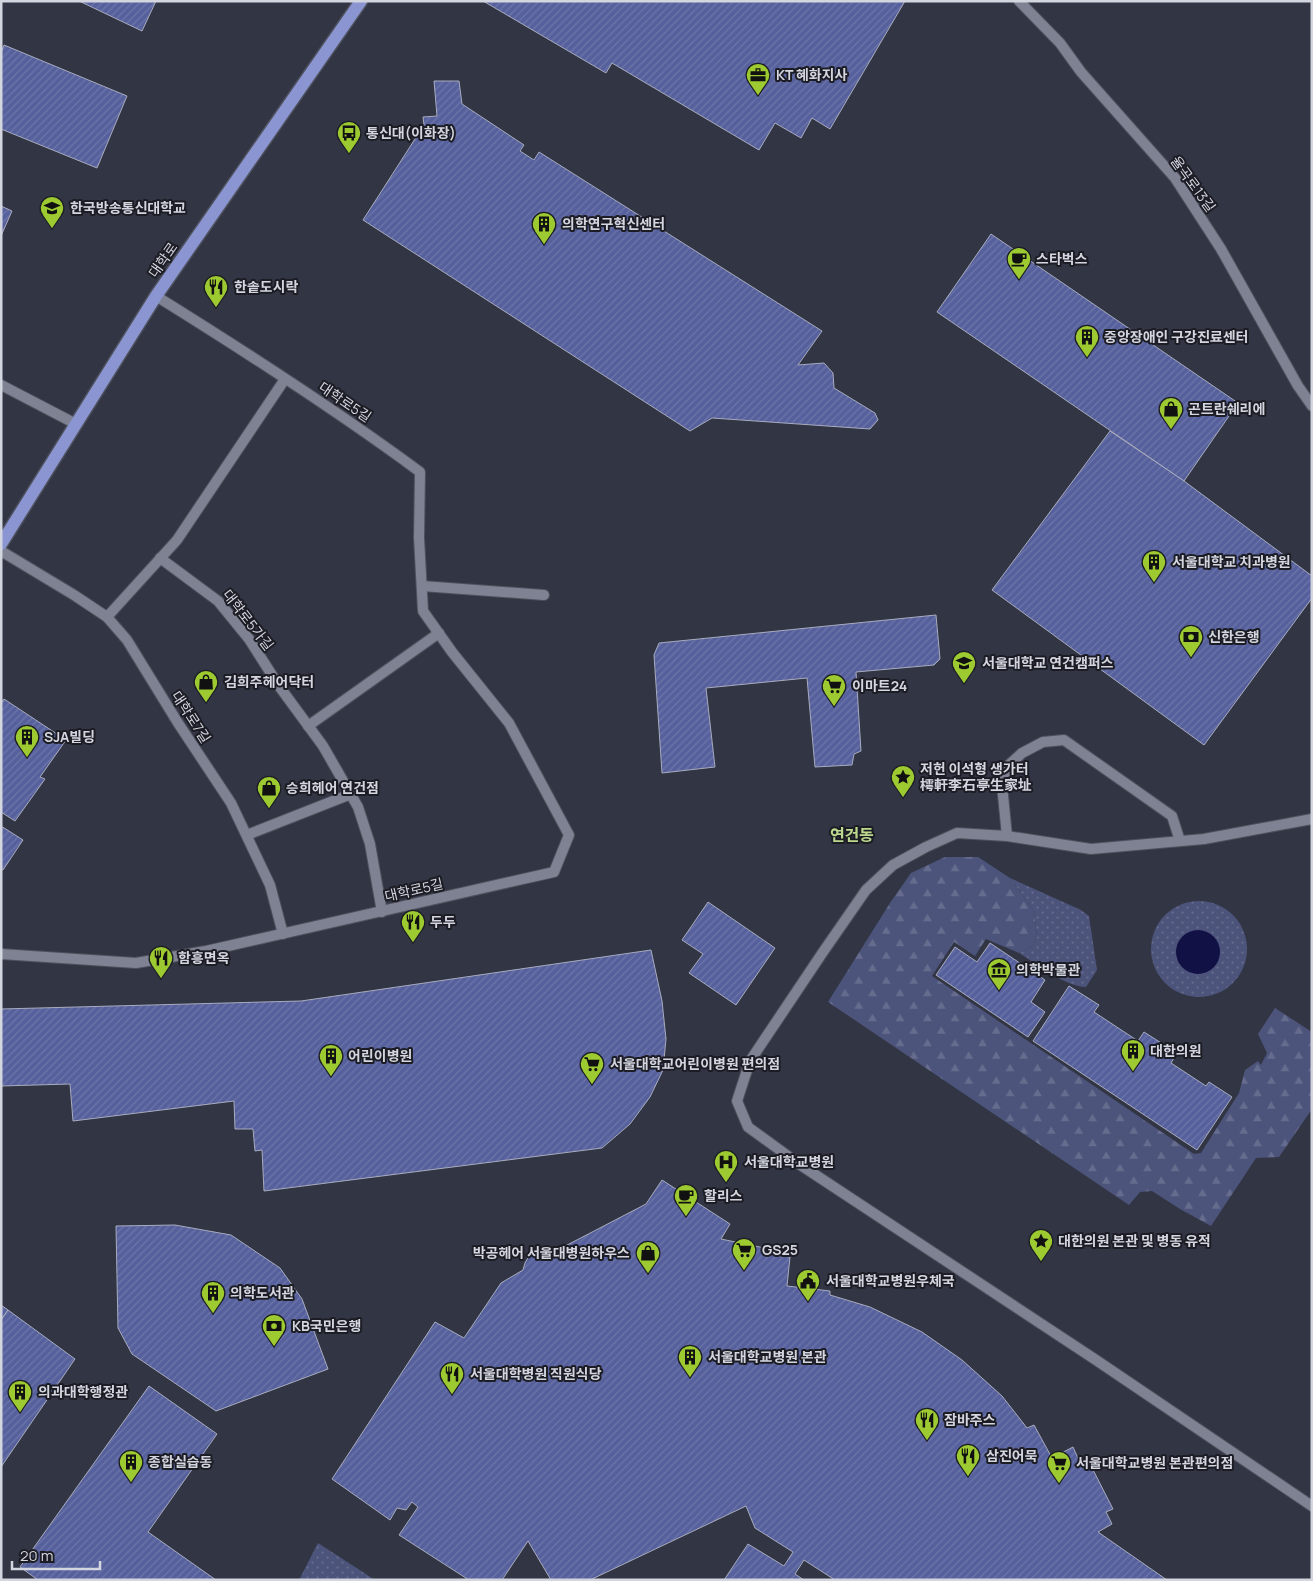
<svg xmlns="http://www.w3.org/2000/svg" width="1313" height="1581" viewBox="0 0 1313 1581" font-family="Manrope,'Noto Sans KR',sans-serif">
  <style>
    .grass { fill: url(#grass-dots) }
    .forest { fill: url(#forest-firs) }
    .water { fill: #111146 }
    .building { fill: url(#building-hatch); stroke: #a8acbe }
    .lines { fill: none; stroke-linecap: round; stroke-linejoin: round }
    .service-casing { stroke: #4e515d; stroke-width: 12 }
    .primary-casing { stroke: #4e515d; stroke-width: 15 }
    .service { stroke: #7e8292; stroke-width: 10 }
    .primary { stroke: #8a95d2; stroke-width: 12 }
    .labels { text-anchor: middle; stroke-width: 4; stroke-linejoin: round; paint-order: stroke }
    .poi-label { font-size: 14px; font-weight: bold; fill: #d3d5df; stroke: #1c1d24; text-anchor: start }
    .street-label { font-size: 14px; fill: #d3d5df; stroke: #1c1d24 }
    .quarter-label { font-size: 16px; font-weight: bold; fill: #bcd88f; stroke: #1c1d24 }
  </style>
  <defs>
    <pattern id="grass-dots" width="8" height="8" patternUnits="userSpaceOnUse" patternTransform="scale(1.25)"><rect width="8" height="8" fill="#4d547b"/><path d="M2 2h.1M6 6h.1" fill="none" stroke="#666c8d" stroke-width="1.8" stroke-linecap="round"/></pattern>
    <pattern id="forest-firs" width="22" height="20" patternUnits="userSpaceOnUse" patternTransform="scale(1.25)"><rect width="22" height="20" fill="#4d547b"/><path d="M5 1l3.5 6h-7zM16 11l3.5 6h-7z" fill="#666c8d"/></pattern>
    <pattern id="building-hatch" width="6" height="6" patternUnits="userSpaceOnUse" patternTransform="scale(1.25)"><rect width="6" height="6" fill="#56609c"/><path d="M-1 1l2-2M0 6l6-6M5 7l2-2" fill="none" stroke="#6d76a9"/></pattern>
  </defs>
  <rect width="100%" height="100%" fill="#323544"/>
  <!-- grass -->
  <g class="grass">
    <path d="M1010 878 1081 910 1089 916 1097 970 1086 987C1066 987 1037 964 1019 953L1033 946 1037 936 1034 911Z"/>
    <circle cx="1199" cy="949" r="48"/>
    <path d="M318 1543 375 1580H299Z"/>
  </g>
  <!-- forest -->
  <path class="forest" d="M945 857H978L1010 878 1034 911 1037 936 1033 946 1019 953 986 939 975 956 954 942 932 976 1194 1154 1201 1153 1239 1093 1245 1070 1258 1061 1261 1065 1267 1053 1258 1034 1275 1008 1312 1032V1109L1279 1157 1256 1158 1211 1226 1180 1209 1152 1191 1140 1192 1129 1205 828 1002 890 903 911 873Z"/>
  <!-- water -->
  <circle class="water" cx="1198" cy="952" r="22"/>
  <!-- building -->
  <g class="building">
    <path d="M79 1H156L142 31Z"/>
    <path d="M483 1H905L830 129 812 118 801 138 775 123 759 150 612 63 606 73Z"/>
    <path d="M4 45 127 96 97 168 1 129V52Z"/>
    <path d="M434 81H459L462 104 524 145 520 151 534 160 539 152 822 331 798 365 824 363 833 373 834 388 875 413 878 420 870 429 712 418 690 431 363 220 424 125 423 117 437 116Z"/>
    <path d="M1 206 12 211 1 236Z"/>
    <path d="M991 234 1238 403 1184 481 937 312Z"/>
    <path d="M1110 431 1184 481 1312 576V598L1204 745 992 590Z"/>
    <path d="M936 615 940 659 934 665 856 672 861 751 854 754 852 765 815 767 807 678 706 688 715 767 662 773 654 655 659 643Z"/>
    <path d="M4 699 66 740 40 777 45 779 15 821 1 812V703Z"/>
    <path d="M1 826 23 840 3 870 1 869Z"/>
    <path d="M708 902 775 948 736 1005 689 973 703 954 682 940Z"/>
    <path d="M990 943 1045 980 1031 1002 1045 1012 1028 1037 936 975 955 947 977 962Z"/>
    <path d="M651 950 662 1001 666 1039 663 1070 650 1097 630 1124 602 1148 264 1191 262 1150 255 1151 253 1129H235L234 1101 73 1121 70 1084 1 1086V1009L301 1001Z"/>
    <path d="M1069 986 1099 1005 1094 1012 1138 1041 1144 1032 1177 1053 1171 1063 1206 1086 1209 1082 1232 1097 1197 1150 1033 1041Z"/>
    <path d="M662 1180 730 1224 721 1239 774 1250 773 1255 790 1257 787 1286 830 1291V1295L870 1307 922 1332 962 1360 1002 1396 1027 1428 1034 1425 1052 1458 1073 1447 1081 1465 1089 1462 1113 1509 1106 1512 1112 1524 1098 1532 1167 1580H835L804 1560 795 1574 804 1580H724L748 1544 784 1566 793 1552 755 1528 746 1506 590 1580H551L528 1541 502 1580H469L399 1535 418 1507 412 1502 406 1510 397 1508 390 1520 332 1479 435 1322 464 1338 501 1283 523 1270 525 1263 529 1256 539 1252 548 1255 646 1204Z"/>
    <path d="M175 1225 231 1235 280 1268 302 1299 328 1369 216 1411 132 1354 118 1328 116 1226Z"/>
    <path d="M1 1305 8 1310 1 1320Z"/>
    <path d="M8 1310 75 1359 1 1467V1320Z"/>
    <path d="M149 1386 217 1434 148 1532 216 1580H38L20 1567Z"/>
  </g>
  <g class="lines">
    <!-- service casing -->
    <g class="service-casing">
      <g id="service">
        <path d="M1019 1 1060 43 1081 72 1175 178 1221 249 1298 386 1312 406"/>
        <path d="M1 385 76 424"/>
        <path d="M1 551 74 595 107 617 127 640 178 723 231 803 270 885 283 934"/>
        <path d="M160 558 218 601 249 639 279 686 323 746 358 807 370 844 382 912"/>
        <path d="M422 586 544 595"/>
        <path d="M107 617 177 540 285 379"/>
        <path d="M308 726 439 633"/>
        <path d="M1312 819 1204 839 1091 849 1007 836 957 833 926 847 893 865 866 890 823 952 750 1061 737 1101 748 1127 799 1164 1096 1360 1312 1506"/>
        <path d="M247 835 351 794"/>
        <path d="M1007 836 1002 785 1010 764 1022 753 1043 742 1064 740 1172 816 1180 841"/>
        <path d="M1 954 136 963 206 951 554 872 569 835 509 723 452 652 423 611 419 538 420 472C335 409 246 352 156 296"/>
      </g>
    </g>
    <!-- primary casing -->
    <g class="primary-casing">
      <path id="primary" d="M1 544 156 296 361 1"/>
    </g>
    <!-- service -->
    <use href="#service" class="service"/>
    <!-- primary -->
    <use href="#primary" class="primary"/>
  </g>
  <!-- icons -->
  <defs>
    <g id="office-pin" transform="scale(1.25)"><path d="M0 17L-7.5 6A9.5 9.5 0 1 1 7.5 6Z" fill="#9dca31" stroke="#1c1d24"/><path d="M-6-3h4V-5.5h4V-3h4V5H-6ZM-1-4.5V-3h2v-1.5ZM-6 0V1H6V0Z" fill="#111"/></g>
    <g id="bus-pin" transform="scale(1.25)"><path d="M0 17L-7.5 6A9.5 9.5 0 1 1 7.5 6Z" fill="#9dca31" stroke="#1c1d24"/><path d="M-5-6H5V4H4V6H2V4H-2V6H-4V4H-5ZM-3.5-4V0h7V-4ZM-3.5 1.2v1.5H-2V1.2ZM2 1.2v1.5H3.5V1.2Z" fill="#111"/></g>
    <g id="university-pin" transform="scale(1.25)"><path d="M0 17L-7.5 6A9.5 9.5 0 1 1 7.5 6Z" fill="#9dca31" stroke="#1c1d24"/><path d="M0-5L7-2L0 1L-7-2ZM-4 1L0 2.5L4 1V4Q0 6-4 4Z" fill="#111"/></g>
    <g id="building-pin" transform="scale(1.25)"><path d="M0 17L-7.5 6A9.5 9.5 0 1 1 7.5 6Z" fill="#9dca31" stroke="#1c1d24"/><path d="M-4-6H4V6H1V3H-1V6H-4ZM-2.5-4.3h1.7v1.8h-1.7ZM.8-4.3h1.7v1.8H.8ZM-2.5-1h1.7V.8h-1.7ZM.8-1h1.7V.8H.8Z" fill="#111"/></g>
    <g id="cafe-pin" transform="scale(1.25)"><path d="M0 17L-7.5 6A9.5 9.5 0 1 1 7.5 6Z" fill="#9dca31" stroke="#1c1d24"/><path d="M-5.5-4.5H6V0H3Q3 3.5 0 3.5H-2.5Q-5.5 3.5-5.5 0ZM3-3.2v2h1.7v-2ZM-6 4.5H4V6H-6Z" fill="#111"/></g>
    <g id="restaurant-pin" transform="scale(1.25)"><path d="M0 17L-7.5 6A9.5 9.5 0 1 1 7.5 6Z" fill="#9dca31" stroke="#1c1d24"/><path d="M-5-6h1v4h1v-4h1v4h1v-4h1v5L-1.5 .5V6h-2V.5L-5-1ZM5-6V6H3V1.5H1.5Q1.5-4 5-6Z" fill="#111"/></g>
    <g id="shop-pin" transform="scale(1.25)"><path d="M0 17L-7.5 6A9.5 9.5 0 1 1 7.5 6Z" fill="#9dca31" stroke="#1c1d24"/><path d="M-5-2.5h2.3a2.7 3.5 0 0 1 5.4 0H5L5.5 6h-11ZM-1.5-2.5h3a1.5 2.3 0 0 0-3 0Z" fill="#111"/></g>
    <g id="bank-pin" transform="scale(1.25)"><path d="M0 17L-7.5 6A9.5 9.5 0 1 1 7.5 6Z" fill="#9dca31" stroke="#1c1d24"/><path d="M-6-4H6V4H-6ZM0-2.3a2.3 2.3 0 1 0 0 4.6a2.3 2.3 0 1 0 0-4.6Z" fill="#111"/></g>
    <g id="supermarket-pin" transform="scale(1.25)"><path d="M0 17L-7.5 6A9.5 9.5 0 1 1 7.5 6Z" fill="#9dca31" stroke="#1c1d24"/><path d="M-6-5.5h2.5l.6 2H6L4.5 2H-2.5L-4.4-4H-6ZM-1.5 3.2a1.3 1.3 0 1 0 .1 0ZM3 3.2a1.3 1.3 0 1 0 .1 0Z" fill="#111"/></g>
    <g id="sight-pin" transform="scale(1.25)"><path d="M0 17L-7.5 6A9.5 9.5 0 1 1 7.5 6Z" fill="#9dca31" stroke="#1c1d24"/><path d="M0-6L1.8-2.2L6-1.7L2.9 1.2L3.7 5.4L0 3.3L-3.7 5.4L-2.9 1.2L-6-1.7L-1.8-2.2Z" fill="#111"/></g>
    <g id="museum-pin" transform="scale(1.25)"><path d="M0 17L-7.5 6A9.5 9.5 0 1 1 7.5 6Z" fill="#9dca31" stroke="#1c1d24"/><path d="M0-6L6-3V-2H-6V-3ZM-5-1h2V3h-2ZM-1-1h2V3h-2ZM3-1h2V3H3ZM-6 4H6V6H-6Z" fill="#111"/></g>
    <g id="hospital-pin" transform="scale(1.25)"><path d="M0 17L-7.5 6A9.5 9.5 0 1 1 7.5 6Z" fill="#9dca31" stroke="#1c1d24"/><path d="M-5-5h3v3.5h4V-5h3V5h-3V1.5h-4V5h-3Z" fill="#111"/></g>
    <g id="civic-pin" transform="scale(1.25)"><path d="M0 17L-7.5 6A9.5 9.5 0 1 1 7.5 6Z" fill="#9dca31" stroke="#1c1d24"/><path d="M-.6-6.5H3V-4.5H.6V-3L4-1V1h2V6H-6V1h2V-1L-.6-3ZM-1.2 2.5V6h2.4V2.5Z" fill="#111"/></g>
  </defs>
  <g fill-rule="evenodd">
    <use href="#office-pin" x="758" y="75"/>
    <use href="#bus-pin" x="349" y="133"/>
    <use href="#university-pin" x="52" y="208"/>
    <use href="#building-pin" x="544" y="224"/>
    <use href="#cafe-pin" x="1019" y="259"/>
    <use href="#restaurant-pin" x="216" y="287"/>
    <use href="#building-pin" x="1087" y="337"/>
    <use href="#shop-pin" x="1171" y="409"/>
    <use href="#building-pin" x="1154" y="562"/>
    <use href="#bank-pin" x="1191" y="637"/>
    <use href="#university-pin" x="964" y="663"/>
    <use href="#shop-pin" x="206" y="682"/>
    <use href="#supermarket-pin" x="834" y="686"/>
    <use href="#building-pin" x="27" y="737"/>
    <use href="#sight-pin" x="903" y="777"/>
    <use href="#shop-pin" x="269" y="788"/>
    <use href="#restaurant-pin" x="413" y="922"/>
    <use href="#restaurant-pin" x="161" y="958"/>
    <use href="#museum-pin" x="999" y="970"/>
    <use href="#building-pin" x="1133" y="1051"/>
    <use href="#building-pin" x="331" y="1056"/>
    <use href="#supermarket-pin" x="592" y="1064"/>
    <use href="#hospital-pin" x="726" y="1162"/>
    <use href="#cafe-pin" x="686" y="1196"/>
    <use href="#sight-pin" x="1041" y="1241"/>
    <use href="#supermarket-pin" x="744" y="1250"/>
    <use href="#shop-pin" x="648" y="1253"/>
    <use href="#civic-pin" x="808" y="1281"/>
    <use href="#building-pin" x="213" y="1293"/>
    <use href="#bank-pin" x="274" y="1326"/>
    <use href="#building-pin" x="690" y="1357"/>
    <use href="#restaurant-pin" x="452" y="1374"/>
    <use href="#building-pin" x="20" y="1392"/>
    <use href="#restaurant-pin" x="927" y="1420"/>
    <use href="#restaurant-pin" x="968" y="1456"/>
    <use href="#building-pin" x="131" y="1462"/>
    <use href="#supermarket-pin" x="1059" y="1463"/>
  </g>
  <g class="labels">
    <!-- poi labels -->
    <g class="poi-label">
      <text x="776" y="80">KT 혜화지사</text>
      <text x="366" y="138">통신대(이화장)</text>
      <text x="70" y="213">한국방송통신대학교</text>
      <text x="562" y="229">의학연구혁신센터</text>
      <text x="1036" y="264">스타벅스</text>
      <text x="234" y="292">한솥도시락</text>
      <text x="1104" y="342">중앙장애인 구강진료센터</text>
      <text x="1188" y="414">곤트란쉐리에</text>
      <text x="1172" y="567">서울대학교 치과병원</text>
      <text x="1208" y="642">신한은행</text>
      <text x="982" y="668">서울대학교 연건캠퍼스</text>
      <text x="224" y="687">김희주헤어닥터</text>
      <text x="852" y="691">이마트24</text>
      <text x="44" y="742">SJA빌딩</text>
      <text x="920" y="774">저헌 이석형 생가터<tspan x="920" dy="16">樗軒李石亭生家址</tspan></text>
      <text x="286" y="793">승희헤어 연건점</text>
      <text x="430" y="927">두두</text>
      <text x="178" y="963">함흥면옥</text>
      <text x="1016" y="975">의학박물관</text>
      <text x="1150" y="1056">대한의원</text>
      <text x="348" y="1061">어린이병원</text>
      <text x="610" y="1069">서울대학교어린이병원 편의점</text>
      <text x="744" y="1167">서울대학교병원</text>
      <text x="704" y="1201">할리스</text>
      <text x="1058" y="1246">대한의원 본관 및 병동 유적</text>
      <text x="762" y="1255">GS25</text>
      <text x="630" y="1258" text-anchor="end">박공헤어 서울대병원하우스</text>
      <text x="826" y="1286">서울대학교병원우체국</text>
      <text x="230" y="1298">의학도서관</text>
      <text x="292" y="1331">KB국민은행</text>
      <text x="708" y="1362">서울대학교병원 본관</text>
      <text x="470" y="1379">서울대학병원 직원식당</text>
      <text x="38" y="1397">의과대학행정관</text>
      <text x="944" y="1425">잠바주스</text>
      <text x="986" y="1461">삼진어묵</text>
      <text x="148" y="1467">종합실습동</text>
      <text x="1076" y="1468">서울대학교병원 본관편의점</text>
    </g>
    <!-- street labels -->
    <g class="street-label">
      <text transform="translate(1193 184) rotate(54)" y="5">율곡로13길</text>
      <text transform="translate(163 260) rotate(-55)" y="5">대학로</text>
      <text transform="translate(345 402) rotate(34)" y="5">대학로5길</text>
      <text transform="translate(248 620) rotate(52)" y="5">대학로5가길</text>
      <text transform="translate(191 717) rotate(57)" y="5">대학로7길</text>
      <text transform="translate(414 890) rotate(-13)" y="5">대학로5길</text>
    </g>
    <!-- quarter labels -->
    <g class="quarter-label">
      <text x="852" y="841">연건동</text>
    </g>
  </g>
  <!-- border -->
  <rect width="1313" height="1581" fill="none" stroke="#d3d5df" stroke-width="5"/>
  <!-- scale -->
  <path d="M12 1561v8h88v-8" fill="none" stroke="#d3d5df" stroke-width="2.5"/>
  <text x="20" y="1561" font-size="15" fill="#d3d5df" stroke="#1c1d24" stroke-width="4" paint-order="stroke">20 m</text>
</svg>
